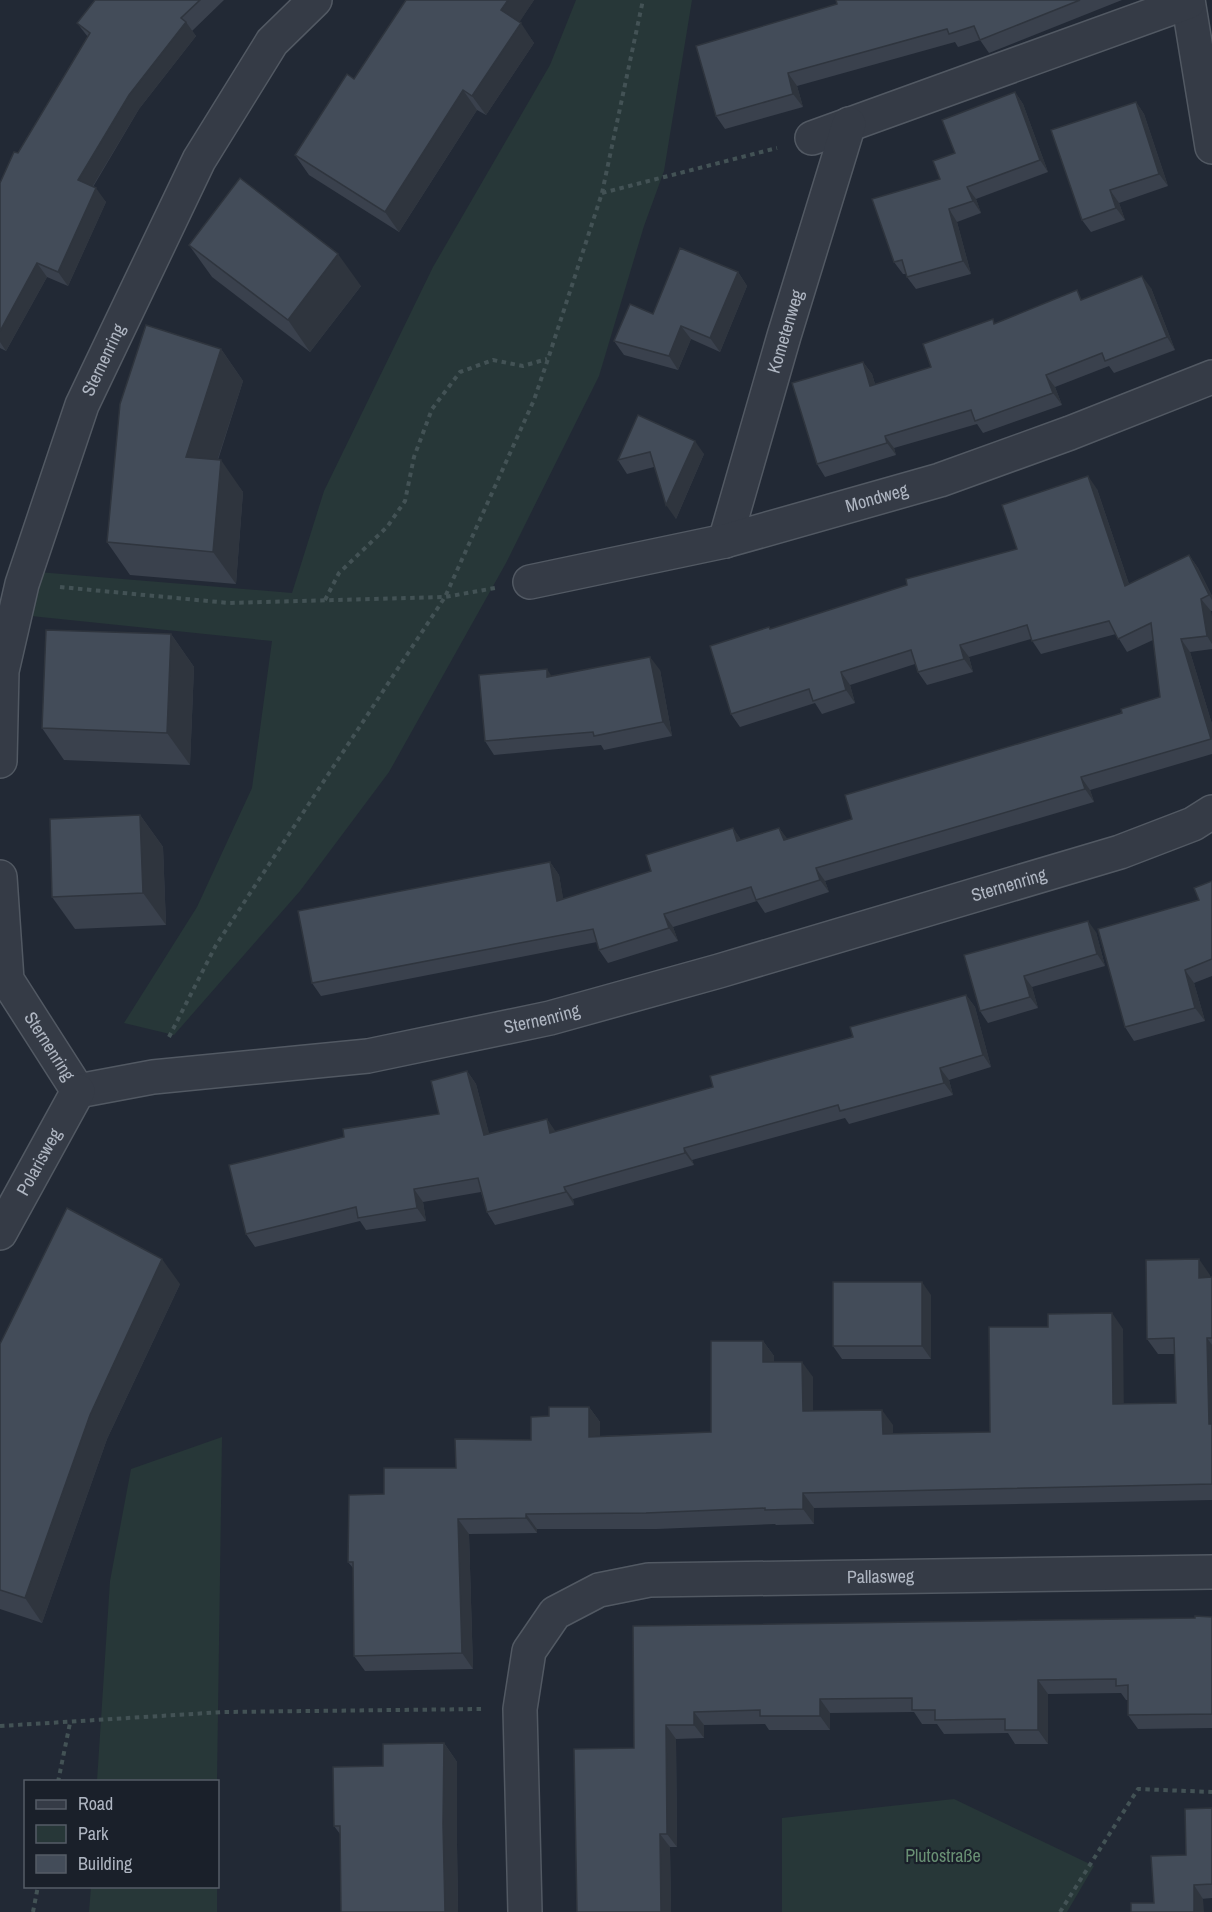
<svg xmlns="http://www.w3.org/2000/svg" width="1212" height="1912" viewBox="0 0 1212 1912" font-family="'Archivo Narrow',sans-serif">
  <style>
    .green { fill: #273738 }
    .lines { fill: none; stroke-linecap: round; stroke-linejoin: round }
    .street-casing { stroke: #525963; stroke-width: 36 }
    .path { stroke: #435255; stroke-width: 4; stroke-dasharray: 4.5 4.5; stroke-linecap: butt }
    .street { stroke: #353b46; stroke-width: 33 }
    .wall { fill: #3a414d }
    .shaded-wall { fill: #2f353e }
    .building { fill: #434c59; stroke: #2f353e; stroke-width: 1.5 }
    .labels { text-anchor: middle; stroke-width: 4.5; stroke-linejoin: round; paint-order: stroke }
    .street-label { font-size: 18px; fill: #afb6c2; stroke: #1a202a }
    .park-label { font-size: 18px; fill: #699074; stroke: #1a202a }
  </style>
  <rect width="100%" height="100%" fill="#222935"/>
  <!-- green -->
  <g class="green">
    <path d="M576 0H692L664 171 644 226 599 376 506 563 389 772 300 891 174 1035 124 1023 197 907 252 788 272 641 31 616 38 572 292 593 324 491 433 267 550 65Z"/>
    <path d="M222 1437 217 1781H97L110 1581 131 1469Z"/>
    <path d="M954 1799 1094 1866 1067 1912H782V1818Z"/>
    <path d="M91 1887H217V1912H89Z"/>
  </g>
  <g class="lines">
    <!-- street casing -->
    <g class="street-casing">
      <g id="street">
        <path d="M1188 0 1212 147"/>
        <path d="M812 138 1188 2"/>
        <path id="s1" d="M725 541 784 336 849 124"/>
        <path id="s2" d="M530 582 725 541 940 480 1070 433 1212 377"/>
        <path id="s3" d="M0 761 2 671 22 584 82 405 199 160 272 42 315 0"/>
        <path id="s4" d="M0 877 7 980 78 1091"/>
        <path id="s5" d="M78 1091 153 1077 368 1056 550 1018 719 971 1120 852 1193 824 1212 812"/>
        <path id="s6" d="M0 1233 78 1091"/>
        <path id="s7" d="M525 1912 520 1709 529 1651 555 1613 599 1590 649 1580 1212 1572"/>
      </g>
    </g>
    <!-- path -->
    <g class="path">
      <path d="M602 193 777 148"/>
      <path d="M60 587 229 603 445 597 495 588"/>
      <path d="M325 600 339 573 387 527 405 501 414 457 432 409 460 372 493 360 523 366 547 359"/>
      <path d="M169 1037 216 945 445 597 534 400 548 359 602 193 643 0"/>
      <path d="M0 1726 224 1712 482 1709"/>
      <path d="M58 1782 70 1723"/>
      <path d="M33 1912 38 1886"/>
      <path d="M1060 1912 1138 1789 1212 1792"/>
    </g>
    <!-- street -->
    <use href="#street" class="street"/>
  </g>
  <!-- wall -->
  <g class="wall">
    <path d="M95 0H224L192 31 196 36 139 109 93 187 106 202 68 286 47 277 6 351 0 348V183L88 37 77 23Z"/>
    <path d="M406 0H534L519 22 534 43 486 115 477 110 399 232 309 175 295 155 354 79Z"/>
    <path d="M836 0H1122L989 53 980 40 958 47 955 42 797 86 803 107 725 129 716 116 837 4Z"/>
    <path d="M1015 92 1023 104 1048 172 976 199 981 213 957 222 971 274 916 289 907 277 906 274H903L894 262 940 179 955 153Z"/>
    <path d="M1136 102 1144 114 1168 186 1119 203 1125 220 1091 232 1082 220Z"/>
    <path d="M189 245 361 286 310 352 212 277Z"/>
    <path d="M738 272 747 286 720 352 691 339 678 370 624 355 614 341 653 314Z"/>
    <path d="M1151 288 1175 350 1114 373 1109 366 1055 387 1062 405 983 433 977 424 894 448 896 455 825 477 817 464 863 362 872 374 875 384 931 367 996 323 1083 299Z"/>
    <path d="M221 349 243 381 218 460 243 492 236 584 130 575 107 542Z"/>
    <path d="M638 415 704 454 676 519 654 467 627 474 618 460Z"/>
    <path d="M1097 489 1129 584 1189 555 1198 568 1212 596V611H1211L1212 622V649L1190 652 1212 724V754L1090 790 1094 802 825 881 829 892 765 913 757 901 673 927 678 941 608 963 599 950 597 942 321 996 312 983 550 862 559 875 563 899 651 871 733 828 741 840 779 828 787 839 852 819 1160 697 1153 640 1127 652 1116 634 1041 654 1031 639 969 657 973 672 927 685 918 672 915 664 850 685 855 703 822 714 815 703 740 727 731 714 769 627 771 629 1017 549Z"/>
    <path d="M171 634 194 667 190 765 64 760 42 728Z"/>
    <path d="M660 670 672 736 604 750 601 745 494 755 485 741 552 676Z"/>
    <path d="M140 815 163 847 166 925 75 929 52 897Z"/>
    <path d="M1212 881V976L1194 983 1205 1021 1134 1041 1125 1027 1199 900Z"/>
    <path d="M1096 932 1105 966 1032 987 1038 1008 988 1023 980 1011 964 955Z"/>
    <path d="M966 995 975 1007 991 1067 949 1080 953 1095 849 1124 845 1118 692 1160 694 1165 573 1199 574 1205 495 1225 487 1212 481 1192 423 1202 426 1221 366 1230 360 1221 255 1247 246 1234 439 1114 467 1071 476 1084 489 1134 547 1119 555 1132 713 1087Z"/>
    <path d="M1210 1275V1277H1212V1500L814 1508V1524L776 1525 775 1524 657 1529H537V1533L469 1534 473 1669 365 1671 354 1656 353 1568 348 1562 384 1494 531 1440 549 1416 589 1407 600 1422V1436L711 1432 763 1341 774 1356V1362L813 1377V1411L893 1425V1433L990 1432 1123 1329V1404L1176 1403 1174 1354H1158L1147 1339Z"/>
    <path d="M180 1284 107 1439 42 1623 0 1609V1344Z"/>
    <path d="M931 1295V1359H842L833 1346Z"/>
    <path d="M1212 1617V1728L1138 1729 1128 1715V1700H1126L1121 1693 1048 1694V1744H1015L1008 1733 944 1734 937 1724H922L914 1712 830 1713V1730H769L765 1724 704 1725V1738L676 1739 677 1847H670L671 1912H577L634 1748 633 1626 1195 1618Z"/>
    <path d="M444 1743 457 1762V1844L458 1912H341L340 1834 334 1826 383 1766Z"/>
    <path d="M1212 1808V1898L1154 1903 1186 1855Z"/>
  </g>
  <!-- shaded-wall -->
  <g class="shaded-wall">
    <path d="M508 0H534L515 29 501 10Z"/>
    <path d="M186 22 196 36 139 109 88 194 78 180 129 95Z"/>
    <path d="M521 23 534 43 486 115 472 96Z"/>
    <path d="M788 73 797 86 803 107 793 94Z"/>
    <path d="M463 90 477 110 399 232 385 212Z"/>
    <path d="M1015 92 1023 104 1048 172 1040 160Z"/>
    <path d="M1136 102 1144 114 1168 186 1159 174Z"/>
    <path d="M967 187 976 199 981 213 973 201Z"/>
    <path d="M96 188 106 202 68 286 58 272Z"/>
    <path d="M1110 190 1119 203 1125 220 1116 208Z"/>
    <path d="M949 209 957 222 971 274 963 261Z"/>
    <path d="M338 254 361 286 310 352 288 320Z"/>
    <path d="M37 263 47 277 6 351 0 342V331Z"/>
    <path d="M738 272 747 286 720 352 710 338Z"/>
    <path d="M1142 276 1151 288 1175 350 1167 337Z"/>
    <path d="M681 326 691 339 678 370 669 356Z"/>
    <path d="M221 349 243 381 208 489 186 457Z"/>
    <path d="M863 362 872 374 879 398 870 386Z"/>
    <path d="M1046 375 1055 387 1062 405 1053 393Z"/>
    <path d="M885 436 894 448 896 455 887 443Z"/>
    <path d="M695 441 704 454 676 519 666 505Z"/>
    <path d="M221 460 243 492 236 584 213 552Z"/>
    <path d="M1088 476 1097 489 1134 599 1125 586Z"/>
    <path d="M1189 555 1198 568 1212 596V600L1209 595Z"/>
    <path d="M1201 599 1211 611 1212 622V644L1207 636Z"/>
    <path d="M171 634 194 667 190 765 167 733Z"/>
    <path d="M1181 639 1190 652 1212 724V740Z"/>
    <path d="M960 645 969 657 973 672 964 659Z"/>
    <path d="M650 657 660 670 672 736 663 722Z"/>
    <path d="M547 669 556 683 547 677Z"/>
    <path d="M841 672 850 685 855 703 846 690Z"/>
    <path d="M1081 777 1090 790 1094 802 1085 789Z"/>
    <path d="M140 815 163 847 166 925 143 893Z"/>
    <path d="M733 828 742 841H737Z"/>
    <path d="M779 828 789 841 784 840Z"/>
    <path d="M550 862 559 875 566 914 557 901Z"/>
    <path d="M816 868 825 881 829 892 820 880Z"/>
    <path d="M664 914 673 927 678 941 669 928Z"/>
    <path d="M1088 921 1096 932 1105 966 1097 954Z"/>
    <path d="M1185 970 1194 983 1205 1021 1195 1008Z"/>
    <path d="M1024 976 1032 987 1038 1008 1030 997Z"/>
    <path d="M966 995 975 1007 991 1067 983 1055Z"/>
    <path d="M940 1068 949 1080 953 1095 944 1083Z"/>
    <path d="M467 1071 476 1084 493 1148 484 1135Z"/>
    <path d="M547 1119 556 1132 550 1133Z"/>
    <path d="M684 1148 692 1160 694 1165 685 1153Z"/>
    <path d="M564 1187 573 1199 574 1205 566 1192Z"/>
    <path d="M414 1189 423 1202 426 1221 417 1208Z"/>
    <path d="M162 1259 180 1284 107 1439 42 1623 25 1598 90 1415Z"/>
    <path d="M1199 1259 1210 1275V1293L1199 1278Z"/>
    <path d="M922 1282 931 1295V1359L922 1346Z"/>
    <path d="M1112 1313 1123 1329 1124 1420 1113 1404Z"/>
    <path d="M1207 1338 1212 1345V1429L1209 1424Z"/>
    <path d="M763 1341 774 1356V1377L763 1362Z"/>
    <path d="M802 1362 813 1377V1426L803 1411Z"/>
    <path d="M589 1407 600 1422V1452L589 1437Z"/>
    <path d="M882 1410 893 1425V1449L883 1434Z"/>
    <path d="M803 1493 814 1508V1524L803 1509Z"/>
    <path d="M526 1514 537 1529V1533L526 1518Z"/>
    <path d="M458 1519 469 1534 473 1669 462 1653Z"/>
    <path d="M1038 1680 1048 1694V1744L1038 1730Z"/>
    <path d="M820 1699 830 1713V1730L820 1716Z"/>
    <path d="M694 1712 704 1725V1738L694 1725Z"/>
    <path d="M666 1725 676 1739 677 1847 667 1834Z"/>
    <path d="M444 1743 457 1762V1844L458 1912H445L443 1824Z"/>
    <path d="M660 1834 670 1847 671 1912H661Z"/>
    <path d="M1194 1885 1203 1899 1204 1912H1194Z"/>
  </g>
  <!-- building -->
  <g class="building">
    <path d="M95 0H200L181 18 186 22 129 95 78 180 96 188 58 272 37 263 0 331V183L14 152 18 153 90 33 77 23Z"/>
    <path d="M406 0H508L501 10 521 23 472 96 463 90 385 212 295 155 347 74 354 79Z"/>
    <path d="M836 0H1080L980 40 974 26 949 34 947 29 788 73 793 94 716 116 696 46 837 4Z"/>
    <path d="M1015 92 1040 160 967 187 973 201 949 209 963 261 907 277 902 260 894 262 872 199 940 179 933 161 955 153 942 120Z"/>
    <path d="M1136 102 1159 174 1110 190 1116 208 1082 220 1051 130Z"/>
    <path d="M240 178 338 254 288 320 189 245Z"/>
    <path d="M680 248 738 272 710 338 681 326 669 356 614 341 630 304 653 314Z"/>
    <path d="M1142 276 1167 337 1105 361 1102 353 1046 375 1053 393 975 421 971 410 885 436 887 443 817 464 792 383 863 362 870 386 931 367 923 344 993 319 994 324 1077 290 1081 300Z"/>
    <path d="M146 325 221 349 186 457 221 460 213 552 107 542 120 404Z"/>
    <path d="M638 415 695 441 666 505 650 452 618 460Z"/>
    <path d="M1088 476 1125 586 1189 555 1209 595 1201 599 1207 636 1181 639 1211 739 1081 777 1085 789 816 868 820 880 756 900 751 887 664 914 669 928 599 950 593 929 312 983 298 911 550 862 557 901 651 871 646 855 733 828 737 841 779 828 784 840 852 819 845 795 1122 713 1121 709 1160 697 1151 623 1118 639 1109 621 1032 641 1027 625 960 645 964 659 918 672 911 650 841 672 846 690 813 701 809 689 731 714 710 646 769 627 770 629 907 585 906 579 1017 549 1002 505Z"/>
    <path d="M46 630 171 634 167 733 42 728Z"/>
    <path d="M650 657 663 722 594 736 593 732 485 741 479 675 547 669V677Z"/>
    <path d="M140 815 143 893 52 897 50 819Z"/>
    <path d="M1212 881V959L1185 970 1195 1008 1125 1027 1098 929 1199 900 1194 888Z"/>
    <path d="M1088 921 1097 954 1024 976 1030 997 980 1011 964 955Z"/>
    <path d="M966 995 983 1055 940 1068 944 1083 840 1111 838 1105 684 1148 685 1153 564 1187 566 1192 487 1212 478 1178 414 1189 417 1208 358 1218 356 1207 246 1234 229 1165 344 1137 343 1129 439 1114 431 1081 467 1071 484 1135 547 1119 550 1133 713 1087 710 1076 853 1037 850 1027Z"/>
    <path d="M67 1208 162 1259 90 1415 25 1598 0 1590V1344Z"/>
    <path d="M1199 1259V1278L1212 1277V1338H1207L1209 1424H1212V1484L803 1493V1509L765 1510V1508L646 1513 526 1514V1518L458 1519 462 1653 354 1656 353 1562H348L349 1495 384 1494V1468H456L455 1439 531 1440V1417L549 1416V1407H589V1437L711 1432V1341H763V1362H802L803 1411 882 1410 883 1434 990 1432 989 1327H1048V1314L1112 1313 1113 1404 1176 1403 1174 1338 1147 1339 1146 1260Z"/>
    <rect x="833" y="1282" width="89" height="64"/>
    <path d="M1195 1616 1212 1617V1714L1128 1715V1685L1116 1686V1679L1038 1680V1730H1005V1719L935 1720V1710H912V1698L820 1699V1716H760V1710L694 1712V1725H666L667 1834H660L661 1912H577L574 1749 634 1748 633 1626 1195 1618Z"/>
    <path d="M444 1743 443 1824 445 1912H341L340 1826H334L333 1767 383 1766V1744Z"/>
    <path d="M1212 1808V1884L1194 1885V1912H1131V1903H1154L1151 1856 1186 1855 1185 1809Z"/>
  </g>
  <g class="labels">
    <!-- street labels -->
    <g class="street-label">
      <text dy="6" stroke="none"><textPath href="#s1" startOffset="218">Kometenweg</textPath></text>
      <text dy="6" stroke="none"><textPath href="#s3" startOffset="418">Sternenring</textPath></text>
      <text dy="6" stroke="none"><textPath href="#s2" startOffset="357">Mondweg</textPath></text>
      <text dy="6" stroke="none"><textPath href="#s5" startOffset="956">Sternenring</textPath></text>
      <text dy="6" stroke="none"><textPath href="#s5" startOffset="470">Sternenring</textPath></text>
      <text dy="6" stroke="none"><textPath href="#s4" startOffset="182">Sternenring</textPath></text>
      <text dy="6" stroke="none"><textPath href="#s6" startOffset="81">Polarisweg</textPath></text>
      <text dy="6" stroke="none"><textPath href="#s7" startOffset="640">Pallasweg</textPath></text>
    </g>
    <!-- park labels -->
    <g class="park-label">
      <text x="943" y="1862">Plutostraße</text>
    </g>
  </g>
  <!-- legend -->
  <rect x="24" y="1780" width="195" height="108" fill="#1a202a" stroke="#565c67" stroke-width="1.5"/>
  <rect x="36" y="1800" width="30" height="9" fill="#353b46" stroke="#565c67" stroke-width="1.5"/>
  <text x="78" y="1810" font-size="18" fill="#afb6c2">Road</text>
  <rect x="36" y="1825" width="30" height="18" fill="#273738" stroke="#565c67" stroke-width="1.5"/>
  <text x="78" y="1840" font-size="18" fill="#afb6c2">Park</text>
  <rect x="36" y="1855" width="30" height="18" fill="#434c59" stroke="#565c67" stroke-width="1.5"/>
  <text x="78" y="1870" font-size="18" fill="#afb6c2">Building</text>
</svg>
